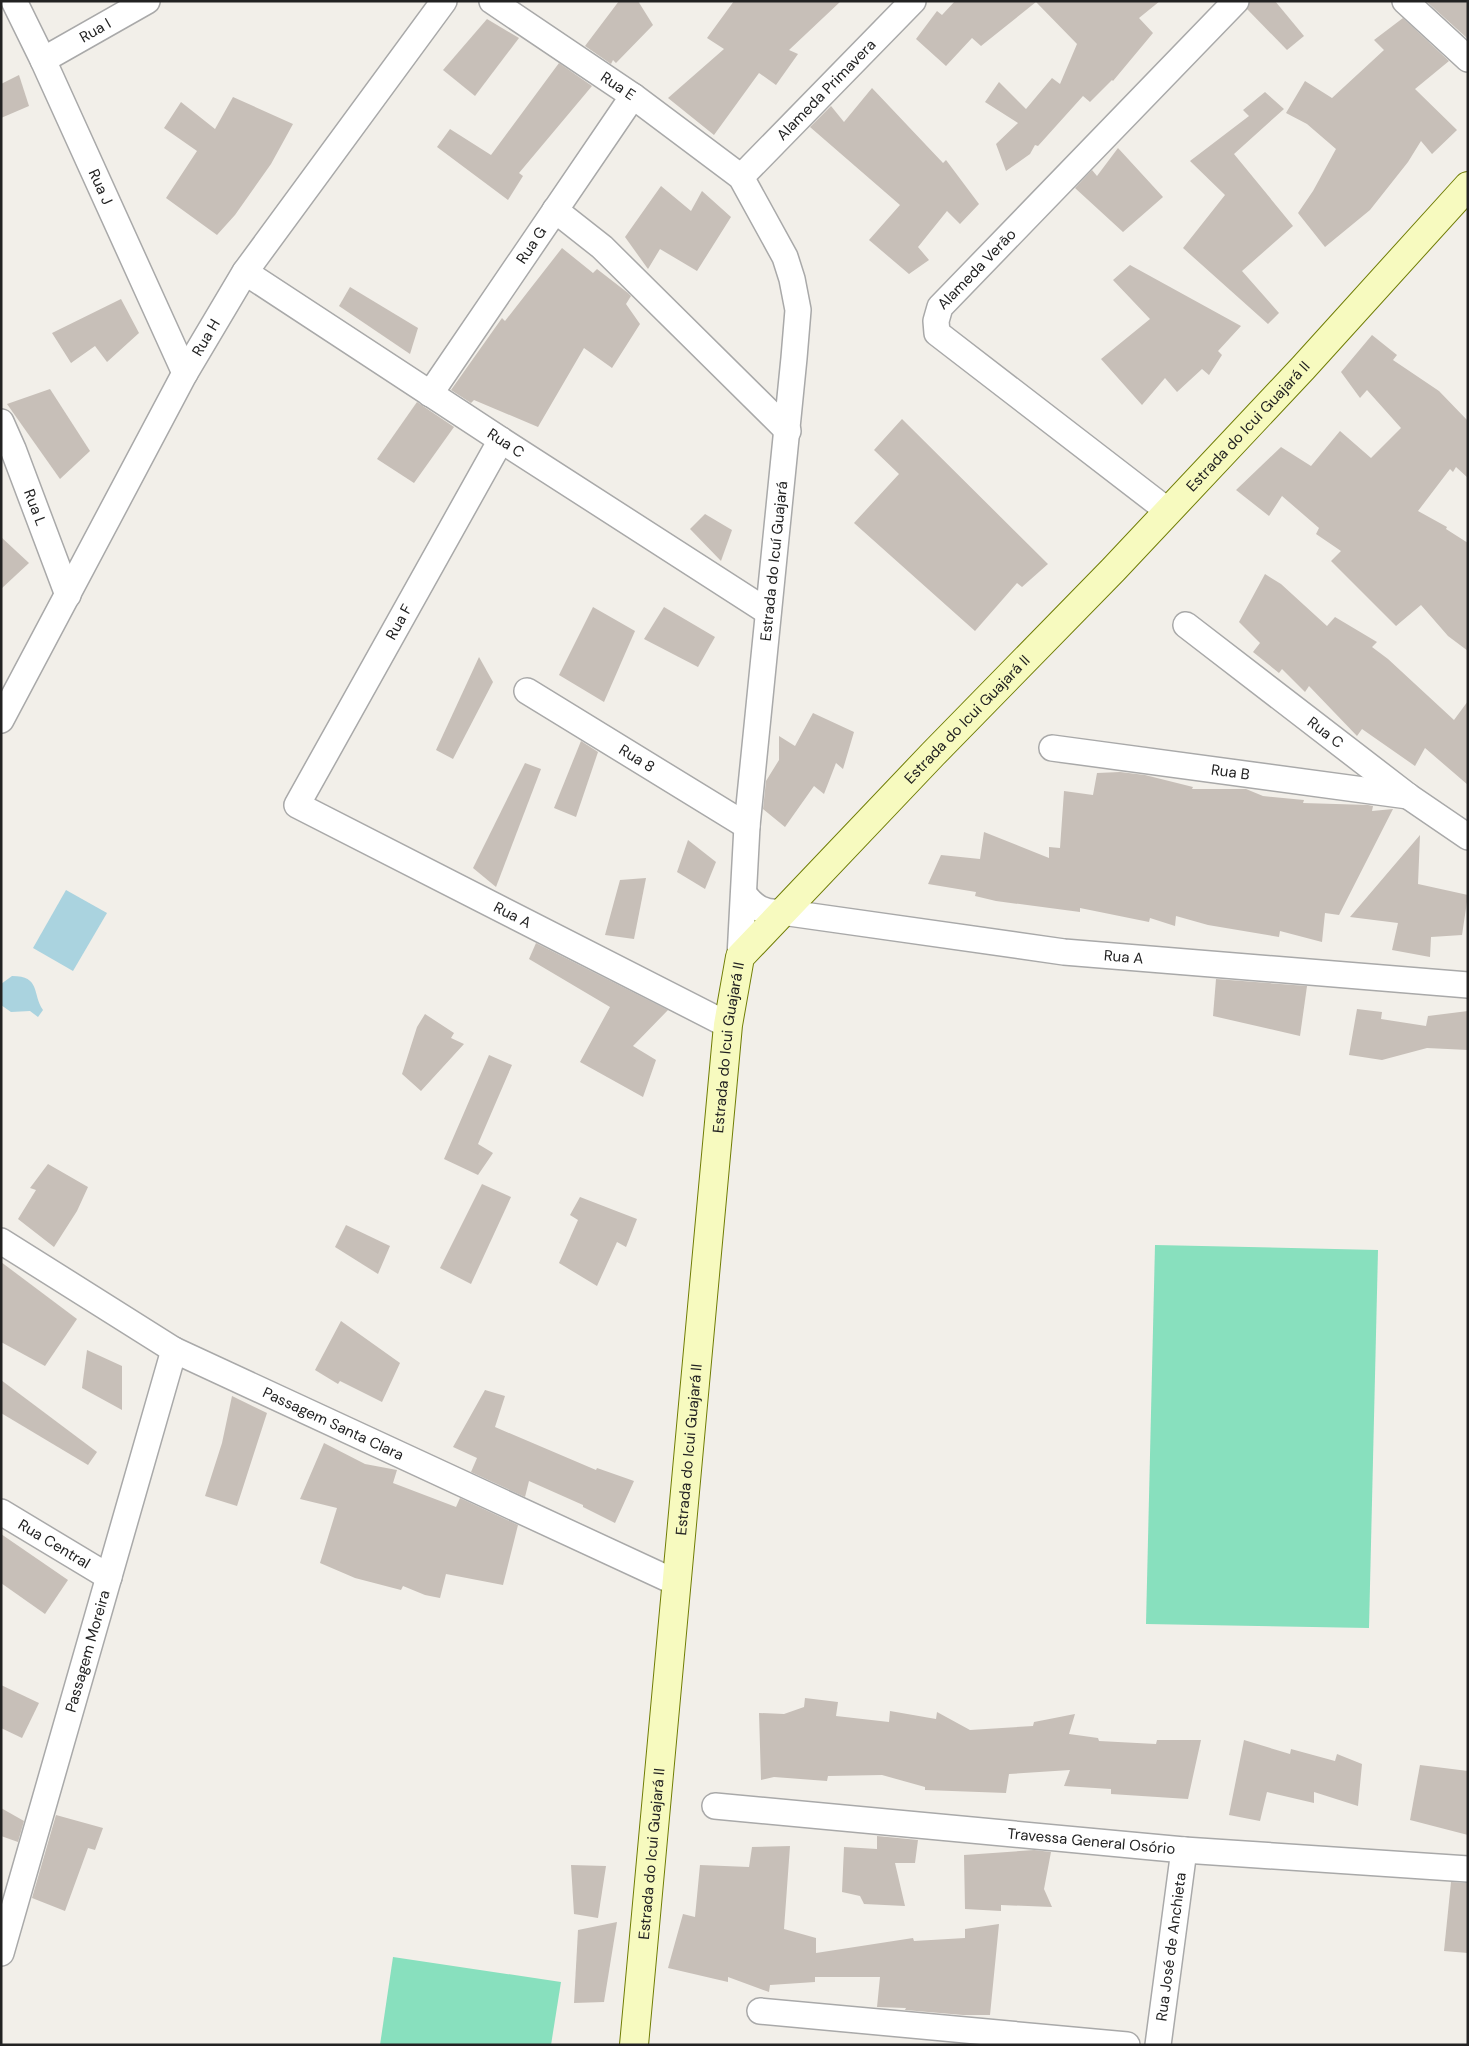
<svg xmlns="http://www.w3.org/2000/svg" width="1469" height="2046" viewBox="0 0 1469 2046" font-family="'DM Sans',sans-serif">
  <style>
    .pitch { fill: #88e0be }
    .water { fill: #aad3df }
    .building { fill: #c7bfb8 }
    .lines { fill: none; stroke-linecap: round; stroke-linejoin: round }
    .minor-casing { stroke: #a9a9a9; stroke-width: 28 }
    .secondary-casing { stroke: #707d05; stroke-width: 30 }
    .minor { stroke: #fff; stroke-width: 25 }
    .secondary { stroke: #f7fabf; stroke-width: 28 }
    .labels { text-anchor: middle; stroke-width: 4; stroke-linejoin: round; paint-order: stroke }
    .street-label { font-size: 15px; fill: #222; stroke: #fff }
  </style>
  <rect width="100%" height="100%" fill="#f2efe9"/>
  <!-- pitch -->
  <g class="pitch">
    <path d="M1155 1245 1378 1250 1369 1628 1146 1624Z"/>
    <path d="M393 1957 561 1982 551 2045H380Z"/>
  </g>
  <!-- water -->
  <g class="water">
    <path d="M66 890 107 913 73 971 33 948Z"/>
    <path d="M12 976C41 976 32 994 43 1010L38 1017 30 1011 11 1012 1 1005V984Z"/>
  </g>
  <!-- building -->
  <g class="building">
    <path d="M619 1H638L653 25 616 63 613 60 611 64 585 46Z"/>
    <path d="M734 1H841L789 50 798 54 776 85 759 73 714 135 668 98 724 49 707 38Z"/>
    <path d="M955 1H1160L1139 18 1153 33 1113 81 1112 80 1090 102 1083 96 1038 146 1035 145 1030 154 1006 171 996 144 1018 123 985 102 999 82 1026 109 1052 78 1060 84 1077 44 1036 2 981 46 972 38 946 66 916 39 937 11 942 15Z"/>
    <path d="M1250 1H1275L1304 36 1287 50 1247 9Z"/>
    <path d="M1426 1H1468V39Z"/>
    <path d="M1403 18 1449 61 1415 89 1457 130 1432 154 1421 141 1408 162 1370 210 1325 247 1298 213 1313 191 1336 149 1307 124 1286 113 1305 81 1332 98 1384 50 1374 40Z"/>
    <path d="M487 19 519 38 475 96 443 70Z"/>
    <path d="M559 63 592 86 519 173 523 176 508 200 437 147 450 129 491 155Z"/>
    <path d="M19 75 29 106 1 118V84Z"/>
    <path d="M872 88 943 163 946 160 979 204 960 224 947 211 918 247 929 260 909 274 869 240 900 205 810 127 831 106 844 122Z"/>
    <path d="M1265 92 1284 109 1234 154 1293 226 1242 271 1279 313 1268 324 1183 248 1225 195 1190 161 1249 116 1243 110Z"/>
    <path d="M233 97 293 124 271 164 235 215 217 235 166 198 197 151 164 128 181 102 215 129Z"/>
    <path d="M1118 148 1163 197 1123 232 1075 188 1092 170 1097 176Z"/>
    <path d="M661 186 691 211 702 191 731 217 697 271 660 249 648 269 625 237Z"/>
    <path d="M562 248 593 273 597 269 628 293 631 296 626 304 640 324 612 368 584 348 538 427 474 400 471 403 451 390 502 318 505 321Z"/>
    <path d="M1130 265 1241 326 1218 351 1222 355 1209 375 1202 369 1177 392 1165 378 1142 405 1101 359 1150 319 1113 280Z"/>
    <path d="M350 287 418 328 410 354 339 306Z"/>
    <path d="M121 299 139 333 107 362 95 346 71 363 52 333Z"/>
    <path d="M1372 335 1397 355 1393 360 1439 391 1468 421V478L1456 467 1453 472 1450 469 1418 511 1447 527 1446 529 1468 543V651L1448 636 1421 605 1396 626 1331 561 1341 551 1316 534 1319 528 1282 496 1269 516 1236 490 1281 447 1311 466 1340 431 1371 458 1401 428 1367 390 1360 398 1341 372Z"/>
    <path d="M50 389 90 451 60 479 7 404Z"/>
    <path d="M417 402 454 427 414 483 377 459Z"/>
    <path d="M902 419 1048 564 1022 587 1017 583 975 631 854 523 899 474 874 450Z"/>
    <path d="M705 514 732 530 721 561 690 529Z"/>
    <path d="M1 537 29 563 1 589Z"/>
    <path d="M1265 574 1281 584 1327 626 1335 617 1377 642 1372 647 1388 659 1454 720 1468 701V785L1425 748 1415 766 1362 729 1357 736 1309 686 1305 692 1282 669 1279 673 1253 652 1260 643 1239 622Z"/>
    <path d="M593 607 635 631 604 702 559 675Z"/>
    <path d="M664 607 715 637 698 667 644 639Z"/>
    <path d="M479 657 493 682 453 759 436 750Z"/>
    <path d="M813 713 854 732 843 769 836 763 824 794 814 786 785 827 763 809 766 781 779 760V736L795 746Z"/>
    <path d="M581 741 598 752 576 817 554 808Z"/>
    <path d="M525 763 541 769 496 887 473 868Z"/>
    <path d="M1120 772 1145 775 1193 787 1192 789H1246L1263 796 1304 800 1303 803 1368 805 1373 806 1372 811 1393 809 1339 915 1325 913 1322 942 1280 931 1279 937 1208 925 1176 916 1175 926 1150 918 1149 922 1080 908V912L996 901 975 896 976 892 928 884 941 855 980 859 984 832 1049 858V847L1060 848 1064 791 1093 795 1097 773Z"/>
    <path d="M1420 835 1418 884 1468 895 1462 935 1431 937 1430 957 1392 950 1398 923 1350 917Z"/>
    <path d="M688 840 716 862 705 889 677 872Z"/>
    <path d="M646 878 634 939 605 935 620 880Z"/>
    <path d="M536 943 668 1010 633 1046 656 1060 643 1097 580 1062 610 1007 529 959Z"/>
    <path d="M1216 979 1307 986 1300 1036 1213 1016Z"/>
    <path d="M1357 1009 1382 1012 1381 1019 1426 1026 1428 1016 1468 1011V1050L1427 1048 1382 1060 1349 1055Z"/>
    <path d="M425 1014 454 1033 451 1038 464 1044 421 1091 402 1074 417 1027Z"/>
    <path d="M489 1055 512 1065 478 1144 493 1153 478 1175 444 1159Z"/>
    <path d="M48 1164 88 1187 77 1211 54 1247 18 1219 36 1190 30 1188Z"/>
    <path d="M482 1184 511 1197 471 1284 440 1268Z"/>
    <path d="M580 1197 637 1219 626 1247 617 1242 597 1286 559 1263 578 1220 570 1215Z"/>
    <path d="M346 1225 390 1246 378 1274 335 1247Z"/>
    <path d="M1 1262 77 1319 45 1366 1 1342Z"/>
    <path d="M341 1321 400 1363 382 1402 340 1381 338 1384 315 1370Z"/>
    <path d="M87 1350 122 1366V1410L82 1388Z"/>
    <path d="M1 1380 97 1452 88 1465 1 1413Z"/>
    <path d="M485 1390 505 1396 495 1427 596 1470 597 1468 634 1481 615 1523 583 1507V1505L529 1481 525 1497 471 1472 477 1458 453 1447Z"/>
    <path d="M232 1396 267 1413 237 1506 205 1496 222 1443Z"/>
    <path d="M324 1443 365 1464 397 1470 393 1483 456 1507 460 1498 518 1525 503 1585 446 1574 440 1598 425 1595 403 1586 401 1590 355 1578 320 1563 337 1508 300 1499Z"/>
    <path d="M1 1534 68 1580 45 1614 1 1583Z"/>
    <path d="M1 1685 39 1703 22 1738 1 1728Z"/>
    <path d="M805 1698 838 1702 836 1716 889 1722 890 1711 936 1719 937 1712 970 1730 1033 1726 1034 1722 1075 1714 1069 1734 1098 1738 1099 1741 1156 1744 1157 1740H1201L1188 1799 1111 1794V1789L1064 1786 1070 1770 1009 1774 1006 1793 925 1790V1787L882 1775 828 1776 827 1781 774 1777 761 1780 759 1713 784 1714 804 1707Z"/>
    <path d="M1244 1740 1290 1754 1291 1749 1335 1761 1337 1754 1362 1764 1358 1806 1314 1792V1803L1267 1792 1260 1821 1229 1815Z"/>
    <path d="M1420 1765 1468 1771V1835L1410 1820Z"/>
    <path d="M1 1808 24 1821 18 1842 1 1836Z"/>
    <path d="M56 1815 103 1828 95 1850 88 1848 65 1911 32 1898Z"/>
    <path d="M877 1836 918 1840 915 1863H895L905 1906 864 1904 860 1896 842 1892 844 1847 877 1849Z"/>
    <path d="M790 1846 784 1929 816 1938V1953L913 1938 914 1941 965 1938V1929L999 1924 990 2015H963L905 2010 906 2008 877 2007 880 1977H815V1982L770 1985 769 1992 728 1977V1982L668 1968 683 1914 695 1917 700 1865 749 1867 752 1847Z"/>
    <path d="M1034 1850 1051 1852 1044 1889 1052 1907 1001 1905V1911L965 1909 964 1855Z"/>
    <path d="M571 1865 606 1866 598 1918 574 1914Z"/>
    <path d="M1451 1882 1468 1883V1953L1444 1951Z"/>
    <path d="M617 1922 604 2002 574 2003 578 1930Z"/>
  </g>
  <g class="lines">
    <!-- minor casing -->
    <g class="minor-casing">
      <g id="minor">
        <path id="s1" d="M14 1 43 60 185 373"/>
        <path id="s2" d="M492 1 633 96 741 177 785 257 792 279 798 310 794 358 747 826 740 957"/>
        <path d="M1405 1 1468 59"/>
        <path id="s3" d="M43 60 147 1"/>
        <path id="s4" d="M741 177 913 1"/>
        <path d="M555 210 602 247 788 431"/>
        <path id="s5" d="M245 272 501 440 768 612"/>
        <path id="s6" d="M430 394 633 96"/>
        <path id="s7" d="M1 422 13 449 68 595"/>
        <path id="s8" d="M501 440 297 805 728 1025"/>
        <path id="s9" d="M1168 511 937 333 936 321 940 307 1236 1"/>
        <path id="s10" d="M1186 625 1408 796 1468 837"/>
        <path id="s11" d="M527 691 747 826"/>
        <path id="s12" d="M1 720 185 373 245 272 444 1"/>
        <path id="s13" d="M1052 748 1408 796"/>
        <path id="s14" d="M744 894C754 907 764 914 782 912L1064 952 1468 985"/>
        <path id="s15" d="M1 1241 174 1350 677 1583"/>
        <path id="s16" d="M1 1512 109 1577"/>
        <path id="s17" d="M715 1806 1184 1850 1468 1869"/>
        <path id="s18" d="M1 1953 174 1350"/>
        <path d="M760 2011 1127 2045"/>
        <path id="s19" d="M1158 2045 1184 1850"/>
      </g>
    </g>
    <!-- secondary casing -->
    <g class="secondary-casing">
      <g id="secondary">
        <path id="s20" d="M634 2045 728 1025 740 957 933 754 1113 570 1303 368 1468 186"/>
      </g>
    </g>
    <!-- minor -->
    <use href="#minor" class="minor"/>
    <!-- secondary -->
    <use href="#secondary" class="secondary"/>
  </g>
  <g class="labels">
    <!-- street labels -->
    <g class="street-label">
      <text dy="5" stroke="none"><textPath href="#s3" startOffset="60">Rua I</textPath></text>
      <text dy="5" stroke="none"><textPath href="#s2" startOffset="152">Rua E</textPath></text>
      <text dy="5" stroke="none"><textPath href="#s4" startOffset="122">Alameda Primavera</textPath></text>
      <text dy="5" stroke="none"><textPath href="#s1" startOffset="205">Rua J</textPath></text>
      <text dy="5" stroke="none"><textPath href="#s6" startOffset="180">Rua G</textPath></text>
      <text dy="5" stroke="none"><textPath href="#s9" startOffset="371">Alameda Verão</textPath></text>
      <text dy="5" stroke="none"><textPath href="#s12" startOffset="434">Rua H</textPath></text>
      <text dy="5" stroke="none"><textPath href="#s20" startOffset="1828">Estrada do Icui Guajará II</textPath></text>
      <text dy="5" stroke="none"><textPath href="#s5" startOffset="312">Rua C</textPath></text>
      <text dy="5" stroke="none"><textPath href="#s7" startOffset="92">Rua L</textPath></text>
      <text transform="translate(774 561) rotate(-84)" y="5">Estrada do Icuí Guajará</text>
      <text transform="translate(399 622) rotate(-61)" y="5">Rua F</text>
      <text dy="5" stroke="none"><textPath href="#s20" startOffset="1422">Estrada do Icui Guajará II</textPath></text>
      <text dy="5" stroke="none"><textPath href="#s10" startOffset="176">Rua C</textPath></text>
      <text dy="5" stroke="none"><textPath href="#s11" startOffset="129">Rua 8</textPath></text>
      <text dy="5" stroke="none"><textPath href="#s13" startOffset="180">Rua B</textPath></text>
      <text dy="5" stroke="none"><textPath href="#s8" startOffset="660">Rua A</textPath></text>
      <text dy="5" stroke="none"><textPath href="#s14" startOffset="389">Rua A</textPath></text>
      <text dy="5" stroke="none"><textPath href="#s20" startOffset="1002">Estrada do Icui Guajará II</textPath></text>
      <text dy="5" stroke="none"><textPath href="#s15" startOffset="380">Passagem Santa Clara</textPath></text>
      <text dy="5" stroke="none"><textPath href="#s20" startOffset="598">Estrada do Icui Guajará II</textPath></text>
      <text dy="5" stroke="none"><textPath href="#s16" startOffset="62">Rua Central</textPath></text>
      <text dy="5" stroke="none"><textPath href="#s18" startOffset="314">Passagem Moreira</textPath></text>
      <text dy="5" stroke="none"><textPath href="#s17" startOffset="378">Travessa General Osório</textPath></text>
      <text dy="5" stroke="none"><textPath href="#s20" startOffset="192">Estrada do Icui Guajará II</textPath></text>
      <text dy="5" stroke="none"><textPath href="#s19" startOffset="99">Rua José de Anchieta</textPath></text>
    </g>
  </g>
  <!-- border -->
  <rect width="1469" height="2046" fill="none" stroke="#222222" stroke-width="5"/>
</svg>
